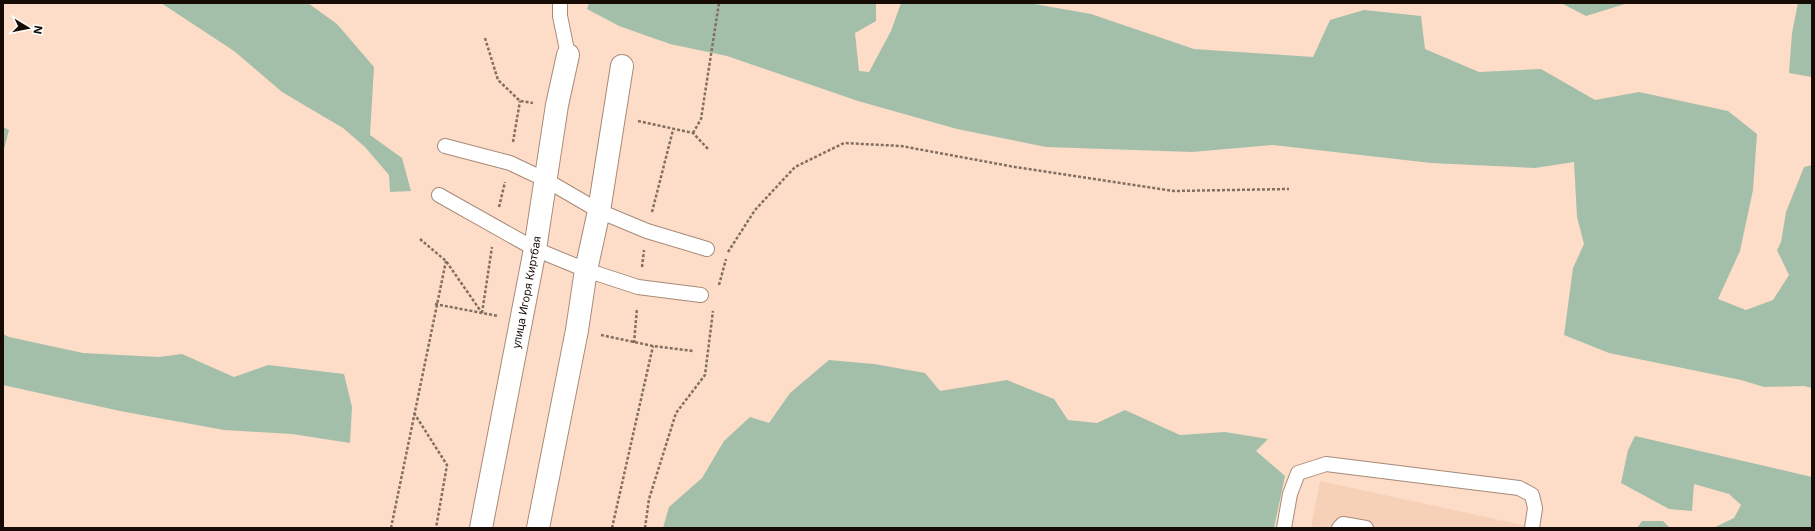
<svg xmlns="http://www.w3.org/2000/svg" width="1815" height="531" viewBox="0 0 1815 531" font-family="Inter,sans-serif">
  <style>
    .built { fill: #f6d0b7 }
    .green { fill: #a3bfaa }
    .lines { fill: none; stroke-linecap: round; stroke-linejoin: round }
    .lane-casing { stroke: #a78a77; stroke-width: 16 }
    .street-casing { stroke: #a78a77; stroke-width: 24 }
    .path { stroke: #836f61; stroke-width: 2.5; stroke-dasharray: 3 2; stroke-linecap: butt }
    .lane { stroke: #fff; stroke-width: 14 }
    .street { stroke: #fff; stroke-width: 22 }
    .labels { text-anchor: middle; stroke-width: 3.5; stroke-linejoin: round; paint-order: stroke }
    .street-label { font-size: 11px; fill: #160c05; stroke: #fff }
  </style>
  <rect width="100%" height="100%" fill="#fdddc8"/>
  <!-- built -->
  <path class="built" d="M1320 481 1532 527 1547 528H1311Z"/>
  <!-- green -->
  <g class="green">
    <path d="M161 3H308L337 24 374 67 370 135 402 158 411 191 390 192 389 175 365 147 343 128 282 92 234 51Z"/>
    <path d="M589 3H876V21L855 33 859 71 869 72 891 31 901 3H1029L1091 14 1194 49 1313 57 1330 20 1364 10 1421 16 1425 49 1479 72 1541 69 1595 100 1639 92 1728 111 1757 134 1753 190 1740 251 1718 299 1746 310 1773 300 1789 275 1777 250 1781 242 1786 212 1804 167 1812 165V388L1804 386 1764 387 1741 380 1609 353 1564 335 1573 268 1584 244 1577 217 1574 162 1535 168 1431 163 1273 145 1192 152 1046 147 957 129 858 101 727 56 670 44 619 26 587 9Z"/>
    <path d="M1561 3H1628L1586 16Z"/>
    <path d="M1798 3H1812V77L1789 73 1792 33Z"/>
    <path d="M3 127 9 130 3 153Z"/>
    <path d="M3 334 9 337 83 353 159 357 182 354 234 377 268 365 344 374 352 407 350 443 292 434 224 430 120 411 3 385Z"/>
    <path d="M829 360 874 364 925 373 940 391 1007 380 1054 399 1068 420 1097 423 1125 410 1180 435 1225 432 1268 439 1256 451 1285 476 1274 528H663L669 507 702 478 724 441 750 417 769 423 790 393Z"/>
    <path d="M1635 436 1812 477V528H1713L1734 518 1741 505 1729 494 1694 484 1692 511 1669 509 1621 483 1628 450Z"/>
    <path d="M1642 521H1663L1670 528H1637Z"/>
  </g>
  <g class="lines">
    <!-- lane casing -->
    <g class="lane-casing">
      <g id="lane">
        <path d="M560 3V16L568 55"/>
        <path d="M445 146 510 163 546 180 599 211 647 231 707 249"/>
        <path d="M439 195 535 249 586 270 638 287 701 295"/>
        <path d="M1284 528 1290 494 1298 473 1326 464 1519 488 1532 495 1535 508 1532 528"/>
        <path d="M1339 528 1343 524 1366 528"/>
      </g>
    </g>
    <!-- street casing -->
    <g class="street-casing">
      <g id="street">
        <path id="s1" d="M481 528 535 249 557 105 568 55"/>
        <path d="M538 528 577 330 586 270 599 211 622 66"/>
      </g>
    </g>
    <!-- path -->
    <g class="path">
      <path d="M485 38 498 80 520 101 533 103"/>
      <path d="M638 121 693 133 708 149"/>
      <path d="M693 133 701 119 719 3"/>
      <path d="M513 142 520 101"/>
      <path d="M499 207 505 182"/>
      <path d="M652 212 673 130"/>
      <path d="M420 239 446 261 482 313"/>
      <path d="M728 252 755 210 795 167 844 143 901 146 1015 167 1174 191 1289 189"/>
      <path d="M642 267 644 250"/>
      <path d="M719 285 726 259"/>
      <path d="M435 304 498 316"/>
      <path d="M482 313 492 247"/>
      <path d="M601 335 653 346 693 351"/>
      <path d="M634 343 637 308"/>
      <path d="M414 413 447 465 436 528"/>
      <path d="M391 528 446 261"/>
      <path d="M612 528 653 346"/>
      <path d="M645 528 649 499 676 413 705 375 713 311"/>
    </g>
    <!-- lane -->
    <use href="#lane" class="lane"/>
    <!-- street -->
    <use href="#street" class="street"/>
  </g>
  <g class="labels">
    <!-- street labels -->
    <g class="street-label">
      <text dy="4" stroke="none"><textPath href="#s1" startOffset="240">улица Игоря Киртбая</textPath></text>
    </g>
  </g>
  <!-- border -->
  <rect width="1815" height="531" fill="none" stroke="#160c05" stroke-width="8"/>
  <!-- north arrow -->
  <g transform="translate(28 28) rotate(100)" stroke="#ffffff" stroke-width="3" paint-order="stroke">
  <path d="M0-3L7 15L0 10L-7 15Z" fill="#160c05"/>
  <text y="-6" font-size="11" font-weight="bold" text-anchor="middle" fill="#160c05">N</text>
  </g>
</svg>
